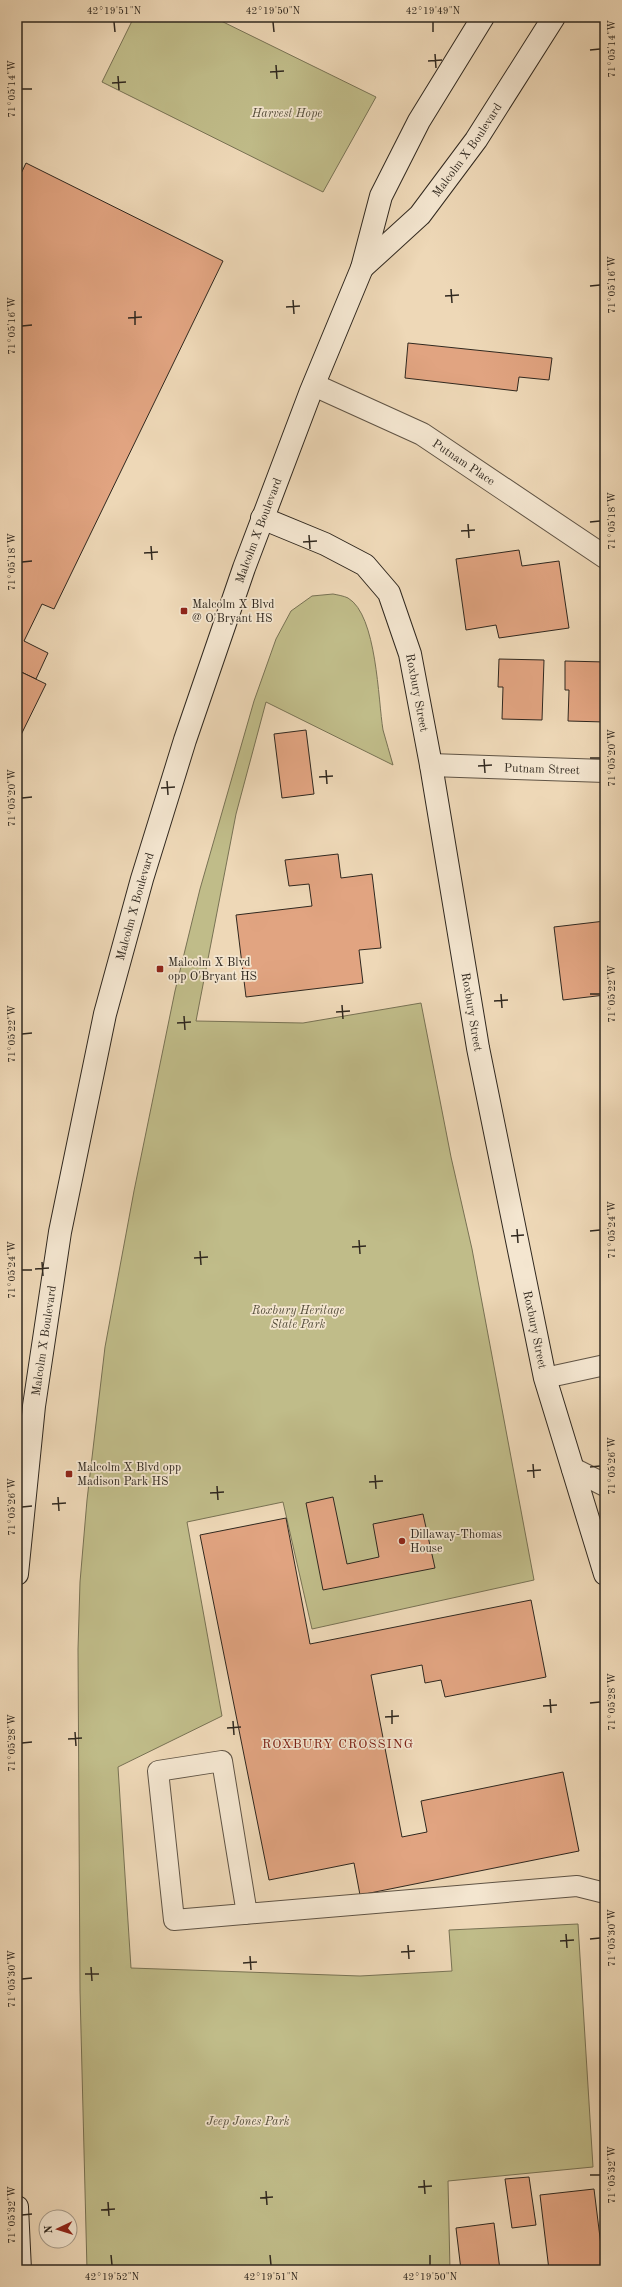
<svg xmlns="http://www.w3.org/2000/svg" width="622" height="2287" viewBox="0 0 622 2287" font-family="'Old Standard TT',serif">
  <style>
    .green { fill: #c0bc89; stroke: #787254 }
    .building { fill: #e1a481; stroke: #30281f }
    .lines { fill: none; stroke-linecap: round; stroke-linejoin: round }
    .lane-casing { stroke: #605445; stroke-width: 22 }
    .street-casing { stroke: #605445; stroke-width: 24 }
    .secondary-casing { stroke: #30281f; stroke-width: 24 }
    .lane { stroke: #f4e6d0; stroke-width: 20 }
    .street { stroke: #f4e6d0; stroke-width: 22 }
    .secondary { stroke: #f4e6d0; stroke-width: 22 }
    .ticks { fill: none; stroke: #30281f; stroke-width: 1.5 }
    .poi-dot { fill: #8f2418; stroke: #f4e6d0; stroke-width: 1.5 }
    .labels { text-anchor: middle; stroke-width: 3.5; stroke-linejoin: round; paint-order: stroke }
    .park-label { font-size: 12px; font-style: italic; fill: #544d3a; stroke: #f4e6d0 }
    .street-label { font-size: 12px; fill: #30281f; stroke: #f4e6d0 }
    .poi-label { font-size: 12px; fill: #30281f; stroke: #f4e6d0; text-anchor: start }
    .neighbourhood-label { font-size: 13px; letter-spacing: 1px; fill: #7a1f14; stroke: #f4e6d0 }
    .neatline { fill: none; stroke: #30281f; stroke-width: 1.5 }
    .ticks-label { font-size: 10px; text-anchor: middle; fill: #30281f }
  </style>
  <rect width="100%" height="100%" fill="#eed8b7"/>
  <filter id="stains"><feTurbulence type="fractalNoise" baseFrequency=".005" numOctaves="4"/><feColorMatrix values="0 0 0 0 .2 0 0 0 0 .09 0 0 0 0 .02 0 0 0 .5 -.17"/></filter>
  <radialGradient id="worn" r=".72"><stop offset=".6" stop-color="#630" stop-opacity="0"/><stop offset="1" stop-color="#630" stop-opacity=".3"/></radialGradient>
  <!-- green -->
  <g class="green">
    <path d="M134 17H213L376 97 323 192 102 82Z"/>
    <path d="M333 594C338 595 344 596 348 598 377 615 378 700 383 730 386 742 390 753 393 765L266 702 236 814 196 1021 303 1023 421 1003 451 1157 472 1249 534 1580 312 1629 283 1502 187 1522 222 1716 118 1767 131 1968 360 1976 452 1971 449 1930 578 1924 593 2167 448 2181 450 2270H87L80 1991 78 1649 80 1582 87 1500 105 1347 134 1191 175 991 200 889 254 701 276 639 291 611 312 596Z"/>
  </g>
  <!-- building -->
  <g class="building">
    <path d="M26 163 223 261 54 609 42 604 24 641 48 653 36 679 17 670V182Z"/>
    <path d="M408 343 552 358 549 380 519 377 517 391 405 378Z"/>
    <path d="M519 550 522 566 559 561 569 628 499 638 496 625 466 630 456 559Z"/>
    <path d="M499 659 544 660 542 720 502 719 503 687H498Z"/>
    <path d="M565 661 605 662V722L568 721 569 690H565Z"/>
    <path d="M17 670 46 684 17 743Z"/>
    <path d="M306 730 314 794 282 798 274 734Z"/>
    <path d="M338 854 341 878 372 874 381 948 359 950 363 983 246 997 236 915 312 906 309 884 289 886 285 860Z"/>
    <path d="M605 921V995L563 1000 554 927Z"/>
    <path d="M333 1497 347 1564 379 1557 373 1524 423 1514 435 1568 323 1590 306 1503Z"/>
    <path d="M286 1518 310 1644 531 1600 546 1677 445 1697 441 1680 425 1683 422 1665 371 1675 402 1837 427 1832 421 1801 563 1772 579 1851 360 1895 354 1863 269 1880 200 1535Z"/>
    <path d="M529 2177 536 2225 512 2228 505 2179Z"/>
    <path d="M594 2189 604 2270H549L540 2195Z"/>
    <path d="M494 2223 500 2270H461L456 2228Z"/>
  </g>
  <g class="lines">
    <!-- lane casing -->
    <g class="lane-casing">
      <g id="lane">
        <path d="M545 1378 605 1365"/>
        <path d="M247 1914 222 1761 158 1771 174 1920 577 1886 605 1893"/>
      </g>
    </g>
    <!-- street casing -->
    <g class="street-casing">
      <g id="street">
        <path id="s1" d="M314 385 422 434 605 557"/>
        <path id="s2" d="M431 765 605 771"/>
        <path d="M573 1469 605 1485"/>
      </g>
    </g>
    <!-- secondary casing -->
    <g class="secondary-casing">
      <g id="secondary">
        <path id="s3" d="M362 268 420 215 476 140 554 17"/>
        <path id="s4" d="M262 518 325 544 365 565 389 593 410 654 431 765 478 1048 545 1378 605 1574"/>
        <path id="s5" d="M17 1574 34 1406 60 1232 105 1014 142 879 185 740 244 568 311 391 362 268 381 196 419 121 483 17"/>
        <path d="M17 2207 20 2270"/>
      </g>
    </g>
    <!-- lane -->
    <use href="#lane" class="lane"/>
    <!-- street -->
    <use href="#street" class="street"/>
    <!-- secondary -->
    <use href="#secondary" class="secondary"/>
  </g>
  <!-- ticks -->
  <path class="ticks" d="M114 22 115 32M273 22 274 32M433 22V32M590 50 600 49M435 54 436 68M428 61 442 60M276 65 277 79M270 72 284 71M118 76 119 90M112 83 126 82M22 89H32M590 286 600 285M451 289 452 303M445 296 459 295M293 300 294 314M286 307 300 306M135 311V325M128 318 142 317M22 326 32 325M590 522 600 521M468 524 469 538M461 531 475 530M309 535 310 549M303 542 317 541M151 546 152 560M144 553 158 552M22 562 32 561M590 758H600M484 759 485 773M478 766 492 765M326 770 327 784M319 777 333 776M167 781 168 795M161 788 175 787M22 798 32 797M501 994 502 1008M590 994H600M494 1001 508 1000M342 1005 343 1019M336 1012 350 1011M184 1016 185 1030M177 1023 191 1022M22 1034 32 1033M517 1229 518 1243M590 1231 600 1230M511 1236 524 1235M359 1240 360 1254M352 1247 366 1246M200 1251 201 1265M194 1258 208 1257M42 1262 43 1276M35 1269 49 1268M22 1270H32M533 1464 534 1478M590 1467 600 1466M527 1471 541 1470M375 1475 376 1489M369 1482 383 1481M217 1486 218 1500M210 1493 224 1492M58 1497 59 1511M52 1504 66 1503M22 1507 32 1506M550 1699 551 1713M590 1703 600 1702M543 1706 557 1705M392 1710V1724M385 1717 399 1716M233 1721 234 1735M227 1728 241 1727M75 1732 76 1746M68 1739 82 1738M22 1743 32 1742M566 1934 567 1948M590 1939 600 1938M560 1941 574 1940M408 1945 409 1959M401 1952 415 1951M250 1956 251 1970M243 1963 257 1962M91 1967 92 1981M85 1974H99M22 1979 32 1978M590 2175H600M424 2180 425 2194M418 2187 432 2186M266 2191 267 2205M260 2198 273 2197M108 2202 109 2216M101 2210 115 2209M22 2215 32 2214M111 2255 112 2265M270 2255 271 2265M430 2255V2265"/>
  <!-- markers -->
  <g class="poi-dot">
    <rect x="180" y="607" width="8" height="8" rx="2"/>
    <rect x="156" y="965" width="8" height="8" rx="2"/>
    <rect x="65" y="1470" width="8" height="8" rx="2"/>
    <circle cx="402" cy="1541" r="4"/>
  </g>
  <g class="labels">
    <!-- park labels -->
    <g class="park-label">
      <text x="287" y="117">Harvest Hope</text>
      <text x="298" y="1314">Roxbury Heritage<tspan x="298" dy="14">State Park</tspan></text>
      <text x="248" y="2125">Jeep Jones Park</text>
    </g>
    <!-- street labels -->
    <g class="street-label">
      <text dy="4" stroke="none"><textPath href="#s3" startOffset="159">Malcolm X Boulevard</textPath></text>
      <text dy="4" stroke="none"><textPath href="#s1" startOffset="169">Putnam Place</textPath></text>
      <text dy="4" stroke="none"><textPath href="#s5" startOffset="1075">Malcolm X Boulevard</textPath></text>
      <text dy="4" stroke="none"><textPath href="#s4" startOffset="254">Roxbury Street</textPath></text>
      <text dy="4" stroke="none"><textPath href="#s2" startOffset="111">Putnam Street</textPath></text>
      <text dy="4" stroke="none"><textPath href="#s5" startOffset="679">Malcolm X Boulevard</textPath></text>
      <text dy="4" stroke="none"><textPath href="#s4" startOffset="578">Roxbury Street</textPath></text>
      <text dy="4" stroke="none"><textPath href="#s4" startOffset="902">Roxbury Street</textPath></text>
      <text dy="4" stroke="none"><textPath href="#s5" startOffset="235">Malcolm X Boulevard</textPath></text>
    </g>
    <!-- poi labels -->
    <g class="poi-label">
      <text x="192" y="608">Malcolm X Blvd<tspan x="192" dy="14">@ O'Bryant HS</tspan></text>
      <text x="168" y="966">Malcolm X Blvd<tspan x="168" dy="14">opp O'Bryant HS</tspan></text>
      <text x="77" y="1471">Malcolm X Blvd opp<tspan x="77" dy="14">Madison Park HS</tspan></text>
      <text x="410" y="1538">Dillaway-Thomas<tspan x="410" dy="14">House</tspan></text>
    </g>
    <!-- neighbourhood labels -->
    <g class="neighbourhood-label">
      <text x="338" y="1748">ROXBURY CROSSING</text>
    </g>
  </g>
  <!-- margin -->
  <rect width="622" height="2287" fill="none" stroke="#eed8b7" stroke-width="44"/>
  <!-- north arrow -->
  <g transform="translate(58 2229) rotate(266)"><circle r="19" fill="#f4e6d0" stroke="#a69a89"/>
  <path d="M0-3L7 15L0 10L-7 15Z" fill="#8f2418"/>
  <text y="-6" font-size="11" font-weight="bold" text-anchor="middle" fill="#30281f">N</text>
  </g>
  <rect x="22" y="22" width="578" height="2243" class="neatline"/>
  <g class="ticks-label">
    <text x="114" y="14">42°19'51"N</text>
    <text x="273" y="14">42°19'50"N</text>
    <text x="433" y="14">42°19'49"N</text>
    <text transform="translate(611 49) rotate(-90)" y="4">71°05'14"W</text>
    <text transform="translate(11 89) rotate(-90)" y="4">71°05'14"W</text>
    <text transform="translate(611 285) rotate(-90)" y="4">71°05'16"W</text>
    <text transform="translate(11 326) rotate(-90)" y="4">71°05'16"W</text>
    <text transform="translate(611 521) rotate(-90)" y="4">71°05'18"W</text>
    <text transform="translate(11 562) rotate(-90)" y="4">71°05'18"W</text>
    <text transform="translate(611 758) rotate(-90)" y="4">71°05'20"W</text>
    <text transform="translate(11 798) rotate(-90)" y="4">71°05'20"W</text>
    <text transform="translate(611 994) rotate(-90)" y="4">71°05'22"W</text>
    <text transform="translate(11 1034) rotate(-90)" y="4">71°05'22"W</text>
    <text transform="translate(611 1230) rotate(-90)" y="4">71°05'24"W</text>
    <text transform="translate(11 1270) rotate(-90)" y="4">71°05'24"W</text>
    <text transform="translate(611 1466) rotate(-90)" y="4">71°05'26"W</text>
    <text transform="translate(11 1507) rotate(-90)" y="4">71°05'26"W</text>
    <text transform="translate(611 1702) rotate(-90)" y="4">71°05'28"W</text>
    <text transform="translate(11 1743) rotate(-90)" y="4">71°05'28"W</text>
    <text transform="translate(611 1938) rotate(-90)" y="4">71°05'30"W</text>
    <text transform="translate(11 1979) rotate(-90)" y="4">71°05'30"W</text>
    <text transform="translate(611 2175) rotate(-90)" y="4">71°05'32"W</text>
    <text transform="translate(11 2215) rotate(-90)" y="4">71°05'32"W</text>
    <text x="112" y="2280">42°19'52"N</text>
    <text x="271" y="2280">42°19'51"N</text>
    <text x="430" y="2280">42°19'50"N</text>
  </g>
  <rect width="100%" height="100%" filter="url(#stains)"/>
  <rect width="100%" height="100%" fill="url(#worn)"/>
</svg>
